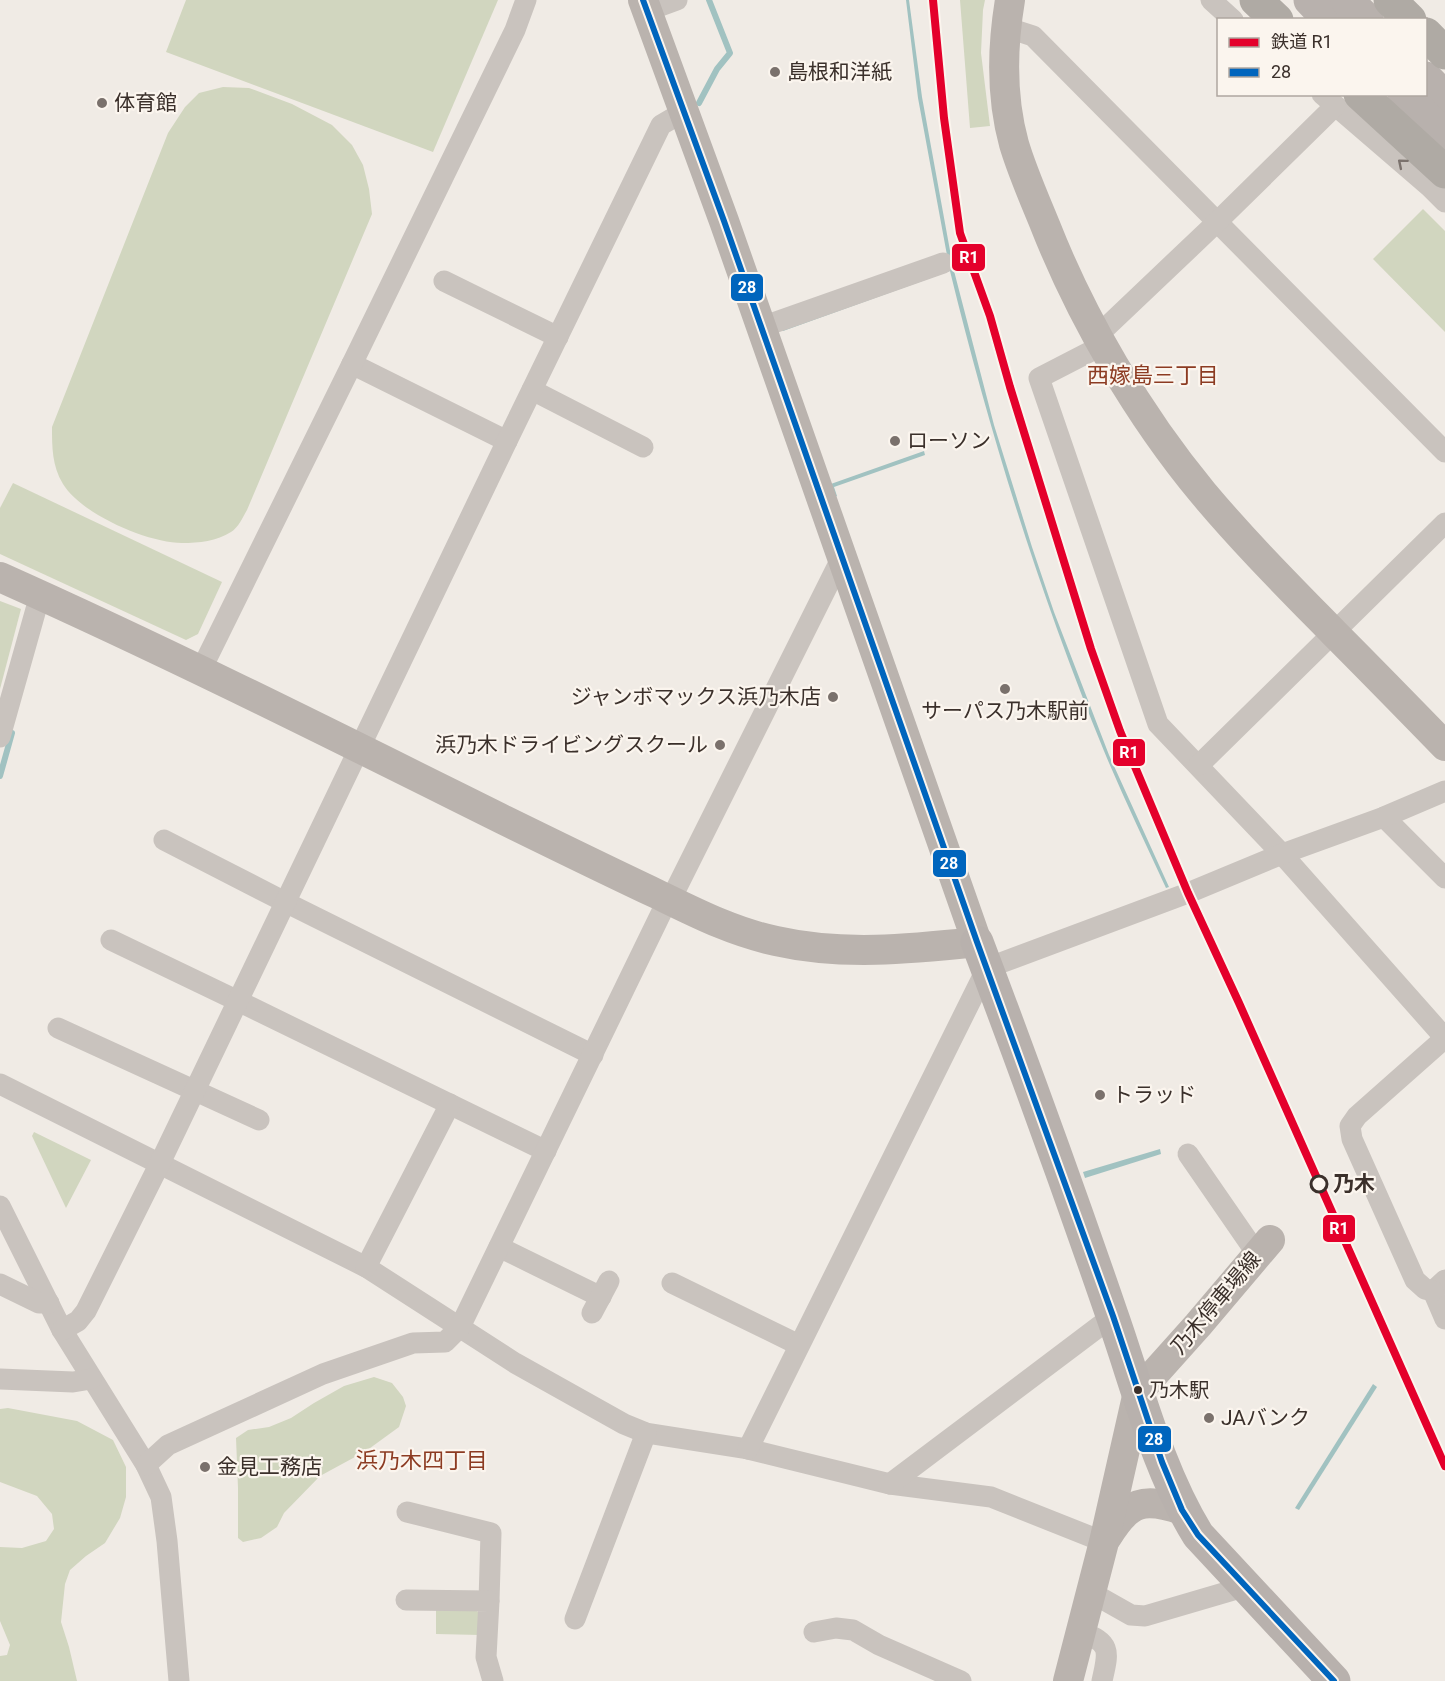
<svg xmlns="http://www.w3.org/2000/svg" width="1445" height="1681" viewBox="0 0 1445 1681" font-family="Roboto,'Noto Sans JP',sans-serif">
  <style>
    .green { fill: #d1d6bf }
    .water { fill: #a1c2c1 }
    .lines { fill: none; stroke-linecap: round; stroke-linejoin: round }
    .stream { stroke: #a1c2c1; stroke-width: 6 }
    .street { stroke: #c9c3be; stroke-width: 21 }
    .secondary { stroke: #bab3ae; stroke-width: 30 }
    .primary { stroke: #b8b1ad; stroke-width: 33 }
    .highway { stroke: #afaaa4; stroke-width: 33 }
    .bus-1-casing { stroke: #fbf5ee; stroke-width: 10 }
    .bus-1 { stroke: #0065bd; stroke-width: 6 }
    .rail-1-casing { stroke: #fbf5ee; stroke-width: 12 }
    .rail-1 { stroke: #e4002b; stroke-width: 8 }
    .oneway { stroke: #7b726d }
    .poi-dot { fill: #7a716c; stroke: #fbf5ee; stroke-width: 2 }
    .stop-dot { fill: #fbf5ee; stroke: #3b302b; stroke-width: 3 }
    .bus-dot { fill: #3b302b; stroke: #fbf5ee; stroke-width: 2 }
    .labels { text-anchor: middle; stroke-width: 4.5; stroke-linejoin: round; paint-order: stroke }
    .bus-label { font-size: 20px; fill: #3b302b; stroke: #fbf5ee; text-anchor: start }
    .poi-label { font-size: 21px; fill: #3b302b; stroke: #fbf5ee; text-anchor: start }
    .stop-label { font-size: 21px; font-weight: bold; fill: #3b302b; stroke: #fbf5ee; text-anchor: start }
    .street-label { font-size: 21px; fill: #3b302b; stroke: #fbf5ee }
    .neighbourhood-label { font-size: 22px; fill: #8c3b22; stroke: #fbf5ee }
    .line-badge { stroke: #fbf5ee; stroke-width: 2 }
    .badge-label { font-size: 16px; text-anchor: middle; font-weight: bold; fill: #fff }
  </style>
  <rect width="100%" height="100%" fill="#f0ebe5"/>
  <!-- green -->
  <g class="green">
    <path d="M186 0H498L433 152 166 52Z"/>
    <path d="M960 0H985L983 10 981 53 990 126 970 128Z"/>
    <path d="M223 87 249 88 292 104 332 125 352 145 363 165 369 189 372 214 247 510C243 517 238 528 231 532 217 541 199 543 182 543 148 543 81 514 63 484 52 466 52 447 52 427L168 133 185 107 199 93Z"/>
    <path d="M1423 209 1445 231V332L1373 259Z"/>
    <path d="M13 483 222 582 198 634 186 640 0 554V508Z"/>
    <path d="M0 601 21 609 0 689Z"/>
    <path d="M34 1132 91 1160 66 1208 32 1136Z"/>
    <path d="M374 1377 392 1383 403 1397 406 1406 399 1427 366 1451 320 1476 284 1513 277 1527 261 1538 243 1542 238 1538V1488L236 1438 248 1430 269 1427 291 1418 314 1403 344 1386Z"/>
    <path d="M8 1408 77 1421 113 1440 126 1467V1497L120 1518 105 1543 86 1556 70 1570 65 1584 61 1622 69 1647 77 1681H0V1656L7 1655 10 1645 0 1621V1547L22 1548 46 1541 54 1529 52 1514 37 1496 0 1482V1409Z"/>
    <path d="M436 1610H474L479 1612 480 1635 436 1634Z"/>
  </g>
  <!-- water -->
  <g class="water">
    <path d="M906 0H909L922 97 953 267 994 425 1032 547 1054 612 1109 755 1169 887 1166 888C1145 842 1123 797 1104 751 1040 595 990 435 950 271L783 331 780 327 949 266 918 98Z"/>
    <path d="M924 451 925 455 834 487 837 496 833 498 828 485Z"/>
    <path d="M1160 1149 1161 1154 1085 1178 1083 1172Z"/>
    <path d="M1373 1384 1377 1387 1299 1510 1295 1508Z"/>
  </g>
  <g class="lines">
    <!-- stream -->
    <g class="stream">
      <path d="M699 103 717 69 730 53 709 0"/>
      <path d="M0 776 12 733"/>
    </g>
    <!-- street -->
    <g class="street">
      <path d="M1211 0 1233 20"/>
      <path d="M647 11 677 0"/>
      <path d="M1005 27 1033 36 1445 452"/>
      <path d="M1322 94 1430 187 1445 202"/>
      <path d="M444 281 558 337"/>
      <path d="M762 327 943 263"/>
      <path d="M1097 336 1218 221 1335 106"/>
      <path d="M1103 345 1039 378 1158 724 1282 854 1445 1038"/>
      <path d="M352 364 507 441"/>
      <path d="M532 390 643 447"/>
      <path d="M201 670 352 364 515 30 526 0"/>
      <path d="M0 737 40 595"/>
      <path d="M1199 765 1445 523"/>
      <path d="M1384 817 1445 878"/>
      <path d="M164 840 285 902 593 1055"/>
      <path d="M670 901 843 555"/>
      <path d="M111 940 238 1001 546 1151"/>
      <path d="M58 1028 259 1120"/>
      <path d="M0 1084 366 1267 515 1363 624 1424 646 1433 748 1449 890 1484 991 1497 1104 1542"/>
      <path d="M1188 1154 1257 1254"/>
      <path d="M0 1206 62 1330 146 1465 161 1497 167 1541 179 1681"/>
      <path d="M499 1247 601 1297"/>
      <path d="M366 1267 450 1104"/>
      <path d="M1445 1280 1433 1291 1445 1319"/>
      <path d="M672 1283 799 1345"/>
      <path d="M0 1284 39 1303H49"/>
      <path d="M1433 1291 1425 1289 1415 1280 1352 1139 1350 1126 1357 1116 1445 1038"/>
      <path d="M592 1313 609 1281"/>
      <path d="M62 1330 78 1321 86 1311 160 1163 507 441 661 125 685 111"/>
      <path d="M0 1379 73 1382 91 1379"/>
      <path d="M748 1449 987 968 1188 893 1282 854 1384 817 1445 791"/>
      <path d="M146 1465 168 1445 323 1374 413 1343 445 1342 460 1327 668 899"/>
      <path d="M890 1484 1113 1316"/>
      <path d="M407 1512 491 1533 489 1601"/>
      <path d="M1092 1593 1131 1615 1145 1616 1237 1589 1243 1584"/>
      <path d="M406 1600 489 1601 486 1657 493 1681"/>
      <path d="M575 1619 646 1433"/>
      <path d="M814 1632 836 1628 853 1630 879 1645 961 1681"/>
      <path d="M1081 1632C1113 1643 1108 1653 1102 1681"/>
    </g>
    <!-- secondary -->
    <g class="secondary">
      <path d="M1010 0C1002 48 1001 97 1014 144 1022 171 1034 198 1045 225 1082 319 1139 416 1203 493 1244 542 1289 587 1334 633 1371 670 1408 708 1445 746"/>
      <path d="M0 577C170 653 337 737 504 820 555 845 606 870 657 894 696 913 733 932 776 941 842 956 910 949 977 942L724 221 643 0"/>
      <path d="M1107 1537C1129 1501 1143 1497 1182 1510"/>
      <path d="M1068 1681 1104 1542 1138 1392 1198 1325 1270 1240"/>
    </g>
    <!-- primary -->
    <g class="primary">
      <path d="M1310 0 1329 20"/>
      <path d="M1347 0 1367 20"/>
      <path d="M1426 78 1445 98"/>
      <path d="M1404 94 1445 136"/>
      <path d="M977 942C1024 1066 1069 1190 1112 1315 1138 1389 1157 1468 1198 1535L1334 1681"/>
    </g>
    <!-- highway -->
    <g class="highway">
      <path d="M1256 0 1277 20"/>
      <path d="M1390 0 1410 20"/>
      <path d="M1426 34 1445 53"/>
      <path d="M1360 94 1445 172"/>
    </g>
    <!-- bus-1 casing -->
    <g class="bus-1-casing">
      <path id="bus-1" d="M643 0 724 221 977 942 1113 1316 1162 1462 1182 1510 1198 1535 1334 1681"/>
    </g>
    <!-- bus-1 -->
    <use href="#bus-1" class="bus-1"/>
    <!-- rail-1 casing -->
    <g class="rail-1-casing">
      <path id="rail-1" d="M933 0 944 118 960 233 990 316 1010 387 1091 649 1120 731 1188 893 1239 1003 1445 1466"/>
    </g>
    <!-- rail-1 -->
    <use href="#rail-1" class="rail-1"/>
  </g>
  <!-- one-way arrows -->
  <defs><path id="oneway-chevron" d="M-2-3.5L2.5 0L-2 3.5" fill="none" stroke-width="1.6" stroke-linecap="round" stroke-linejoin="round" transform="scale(1.5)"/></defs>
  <use class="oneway" href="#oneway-chevron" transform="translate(1402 163) rotate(-140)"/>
  <!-- markers -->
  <g class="poi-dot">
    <circle cx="775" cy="72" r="6"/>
    <circle cx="102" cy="103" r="6"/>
    <circle cx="895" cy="441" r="6"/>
    <circle cx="1005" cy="689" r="6"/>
    <circle cx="833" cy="697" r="6"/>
    <circle cx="720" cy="745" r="6"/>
    <circle cx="1100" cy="1095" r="6"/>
    <circle cx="1209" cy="1418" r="6"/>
    <circle cx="205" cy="1467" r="6"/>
  </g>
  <circle class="stop-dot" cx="1319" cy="1184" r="8"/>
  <circle class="bus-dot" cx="1138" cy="1390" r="5"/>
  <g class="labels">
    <!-- bus labels -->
    <g class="bus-label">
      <text x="1149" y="1397">乃木駅</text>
    </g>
    <!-- poi labels -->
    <g class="poi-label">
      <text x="787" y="79">島根和洋紙</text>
      <text x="114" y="110">体育館</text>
      <text x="907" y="448">ローソン</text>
      <text x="821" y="704" text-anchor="end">ジャンボマックス浜乃木店</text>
      <text x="1005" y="718" text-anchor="middle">サーパス乃木駅前</text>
      <text x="708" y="752" text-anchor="end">浜乃木ドライビングスクール</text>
      <text x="1112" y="1102">トラッド</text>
      <text x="1221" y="1425">JAバンク</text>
      <text x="217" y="1474">金見工務店</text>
    </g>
    <!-- stop labels -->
    <g class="stop-label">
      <text x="1333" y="1191">乃木</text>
    </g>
    <!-- street labels -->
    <g class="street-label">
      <text transform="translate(1216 1303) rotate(-50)" y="7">乃木停車場線</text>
    </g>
    <!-- neighbourhood labels -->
    <g class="neighbourhood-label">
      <text x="1153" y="383">西嫁島三丁目</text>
      <text x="422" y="1468">浜乃木四丁目</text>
    </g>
  </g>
  <g class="line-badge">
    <rect x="951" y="243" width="35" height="29" rx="6" fill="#e4002b"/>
    <rect x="730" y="273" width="34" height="29" rx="6" fill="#0065bd"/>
    <rect x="1112" y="738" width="34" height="29" rx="6" fill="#e4002b"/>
    <rect x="932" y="849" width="35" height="29" rx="6" fill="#0065bd"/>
    <rect x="1322" y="1214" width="34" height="29" rx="6" fill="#e4002b"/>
    <rect x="1137" y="1425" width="35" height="28" rx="6" fill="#0065bd"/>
  </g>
  <g class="badge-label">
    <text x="969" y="263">R1</text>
    <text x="747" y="293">28</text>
    <text x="1129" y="758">R1</text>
    <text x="949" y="869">28</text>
    <text x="1339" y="1234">R1</text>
    <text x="1154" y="1445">28</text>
  </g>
  <!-- legend -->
  <rect x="1217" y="18" width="210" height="78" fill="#fbf5ee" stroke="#aea6a0" stroke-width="1.5"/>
  <rect x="1229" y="38" width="30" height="9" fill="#e4002b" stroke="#aea6a0" stroke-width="1.5"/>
  <text x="1271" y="48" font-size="18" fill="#3b302b">鉄道 R1</text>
  <rect x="1229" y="68" width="30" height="9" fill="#0065bd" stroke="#aea6a0" stroke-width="1.5"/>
  <text x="1271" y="78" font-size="18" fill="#3b302b">28</text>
</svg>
